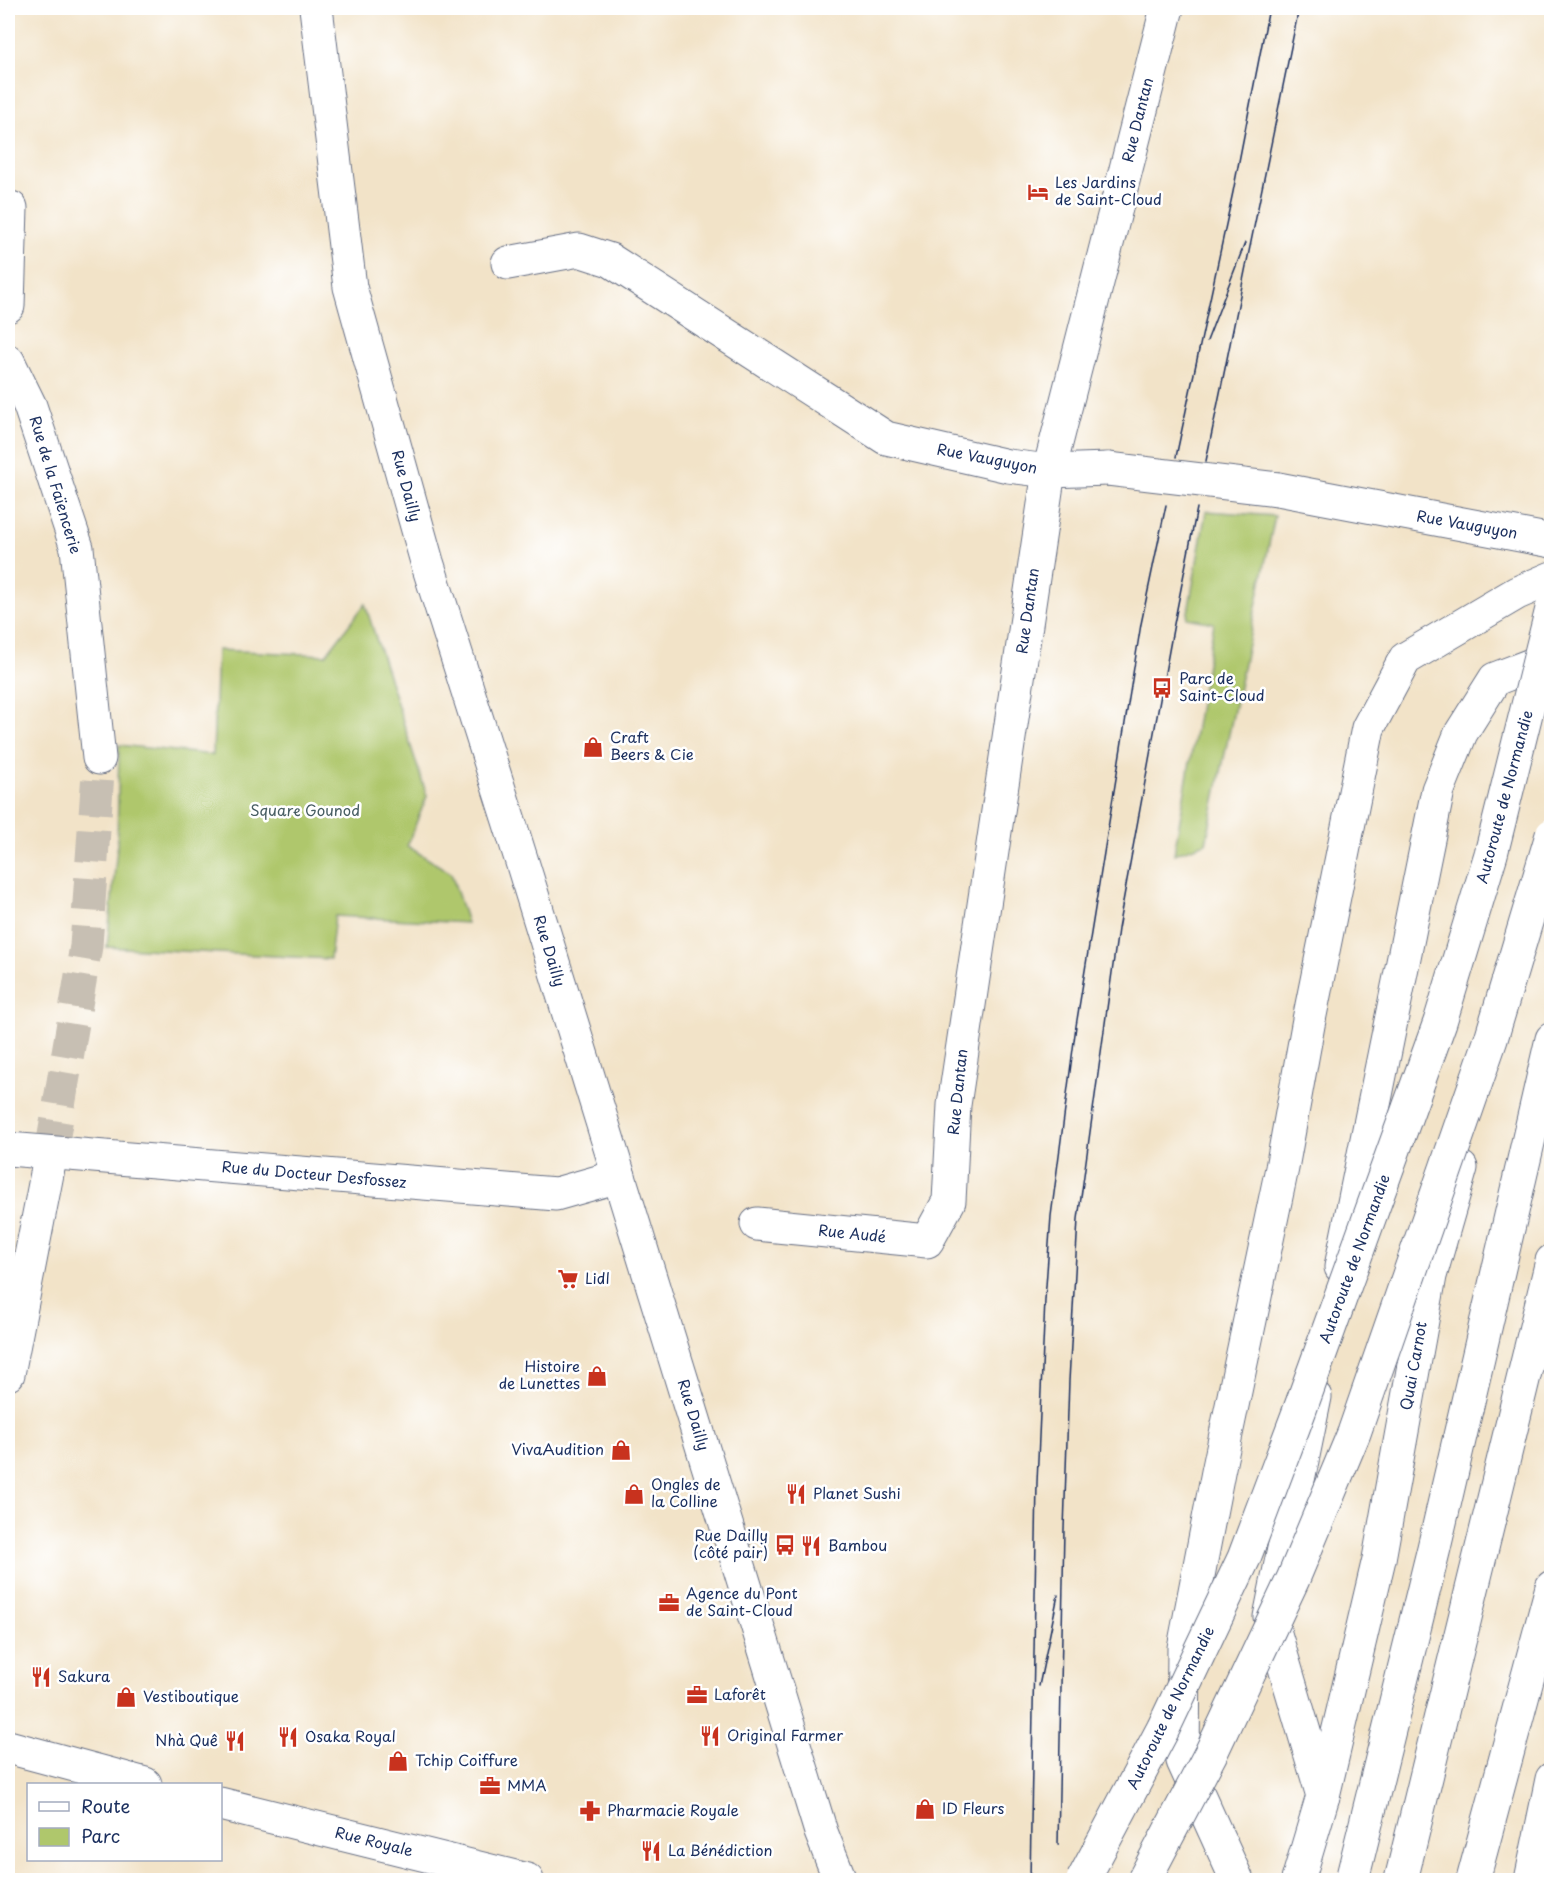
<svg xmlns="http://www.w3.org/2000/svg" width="1559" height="1888" viewBox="0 0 1559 1888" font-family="'Playpen Sans',sans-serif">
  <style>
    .green { fill: #afc76c; stroke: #657b65; stroke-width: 1.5 }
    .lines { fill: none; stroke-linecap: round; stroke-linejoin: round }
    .minor-tunnel { stroke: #c7bfb3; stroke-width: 33; stroke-dasharray: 33 16; stroke-linecap: butt }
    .minor-casing { stroke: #666e83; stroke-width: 35 }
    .major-casing { stroke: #666e83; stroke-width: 35 }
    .minor { stroke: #fff; stroke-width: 33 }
    .major { stroke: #fff; stroke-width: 33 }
    .tram { stroke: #1b2f5e; stroke-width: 1.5 }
    .minor-bridge-casing { stroke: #666e83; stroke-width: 35; stroke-linecap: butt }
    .highway-bridge-casing { stroke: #666e83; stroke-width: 35; stroke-linecap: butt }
    .minor-bridge { stroke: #fff; stroke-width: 33 }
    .highway-bridge { stroke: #fff; stroke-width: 33 }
    .labels { text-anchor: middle; stroke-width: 5; stroke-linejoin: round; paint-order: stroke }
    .street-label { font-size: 15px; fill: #1b2f5e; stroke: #fff }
    .poi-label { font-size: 15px; fill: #1b2f5e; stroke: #fff; text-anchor: start }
    .park-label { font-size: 15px; fill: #475d62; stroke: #fff }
  </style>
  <rect width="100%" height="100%" fill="#fff"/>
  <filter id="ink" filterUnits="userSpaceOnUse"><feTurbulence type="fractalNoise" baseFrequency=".0167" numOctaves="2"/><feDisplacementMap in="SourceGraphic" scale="12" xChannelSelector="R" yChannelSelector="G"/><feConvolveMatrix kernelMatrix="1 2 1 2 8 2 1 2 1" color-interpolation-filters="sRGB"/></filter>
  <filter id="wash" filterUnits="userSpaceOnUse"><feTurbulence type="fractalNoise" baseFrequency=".008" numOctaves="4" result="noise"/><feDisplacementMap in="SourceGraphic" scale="24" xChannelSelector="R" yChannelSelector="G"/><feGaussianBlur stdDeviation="1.35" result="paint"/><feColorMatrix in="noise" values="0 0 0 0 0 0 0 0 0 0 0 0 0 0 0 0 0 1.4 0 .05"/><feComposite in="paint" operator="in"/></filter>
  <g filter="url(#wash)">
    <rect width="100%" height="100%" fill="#f2e3c8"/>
    <!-- green -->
    <g class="green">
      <path d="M1206 511 1275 516 1206 843 1174 854 1214 623 1187 618Z"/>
      <path d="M365 604 427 796 407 846 451 873 467 923 335 916 330 959 107 947 117 848 119 745 213 755 217 650 326 655Z"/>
    </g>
  </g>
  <g filter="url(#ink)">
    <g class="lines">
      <!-- minor-tunnel -->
      <path class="minor-tunnel" d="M51 1153 86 946 99 758"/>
      <!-- minor casing -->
      <g class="minor-casing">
        <g id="minor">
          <path d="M508 263 579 250 610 260 886 438 1008 466 1049 471 1108 469"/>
          <path d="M8 306 11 208"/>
          <path d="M8 361 30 406 77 548 99 758"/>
          <path d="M1278 489 1552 541"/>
          <path d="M8 1149 556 1194 619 1176"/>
          <path d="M757 1224 927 1241 949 1201 954 1105 1049 471 1167 8"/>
          <path d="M1341 1267 1438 790 1461 733 1495 679 1552 657"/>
          <path d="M8 1374 51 1153"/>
          <path d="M1315 1397 1270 1617 1323 1796"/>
          <path d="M8 1747 145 1784"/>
          <path d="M220 1804 527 1880"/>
          <path d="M1237 1880 1183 1761 1184 1648 1218 1472 1282 1168 1308 1025 1368 728 1405 659 1517 593 1552 578"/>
        </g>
      </g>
      <!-- major casing -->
      <g class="major-casing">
        <g id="major">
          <path d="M316 8 350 287 427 562 523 865 821 1832 840 1880"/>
          <path d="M1298 1880 1323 1796 1379 1559 1430 1276 1461 1168"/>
          <path d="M1352 1880 1434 1548 1552 1039"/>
          <path d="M1401 1880 1552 1261"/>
          <path d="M1473 1880 1552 1587"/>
          <path d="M1531 1880 1552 1779"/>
        </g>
      </g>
      <!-- minor -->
      <use href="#minor" class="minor"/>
      <!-- major -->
      <use href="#major" class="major"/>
      <!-- tram -->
      <g class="tram">
        <path d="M1207 341 1245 243"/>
        <path d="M1176 457 1233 192 1269 8"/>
        <path d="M1206 461 1299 8"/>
        <path d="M1039 1686 1058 1595"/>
        <path d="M1058 1845 1064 1529 1069 1381 1078 1219 1118 929 1173 629 1197 508"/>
        <path d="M1030 1880 1037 1482 1045 1300 1051 1216 1076 1026 1141 624 1166 505"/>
      </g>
      <!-- minor-bridge casing -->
      <g class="minor-bridge-casing">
        <path id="minor-bridge" d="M1108 469 1278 489"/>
      </g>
      <!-- highway-bridge casing -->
      <g class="highway-bridge-casing">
        <g id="highway-bridge">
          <path d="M1083 1880 1163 1729 1244 1558 1299 1412 1440 1022 1491 854 1552 609"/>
          <path d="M1144 1880 1211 1753 1293 1579 1354 1433 1491 1039 1552 835"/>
        </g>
      </g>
      <!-- minor-bridge -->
      <use href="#minor-bridge" class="minor-bridge"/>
      <!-- highway-bridge -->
      <use href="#highway-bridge" class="highway-bridge"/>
    </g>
  </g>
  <!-- icons -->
  <defs>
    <g id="hotel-bare" transform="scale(1.62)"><path d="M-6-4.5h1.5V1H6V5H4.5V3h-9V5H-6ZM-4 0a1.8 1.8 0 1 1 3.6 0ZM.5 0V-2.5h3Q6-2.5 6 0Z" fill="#c8321e" stroke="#fff" stroke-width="2.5" paint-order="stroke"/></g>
    <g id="bus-bare" transform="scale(1.62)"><path d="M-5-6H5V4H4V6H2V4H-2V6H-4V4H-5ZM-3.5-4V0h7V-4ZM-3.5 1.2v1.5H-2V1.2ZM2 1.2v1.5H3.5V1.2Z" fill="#c8321e" stroke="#fff" stroke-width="2.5" paint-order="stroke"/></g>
    <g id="shop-bare" transform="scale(1.62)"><path d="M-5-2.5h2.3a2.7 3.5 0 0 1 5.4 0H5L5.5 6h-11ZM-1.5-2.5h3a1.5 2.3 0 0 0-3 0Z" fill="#c8321e" stroke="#fff" stroke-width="2.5" paint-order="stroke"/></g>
    <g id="supermarket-bare" transform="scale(1.62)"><path d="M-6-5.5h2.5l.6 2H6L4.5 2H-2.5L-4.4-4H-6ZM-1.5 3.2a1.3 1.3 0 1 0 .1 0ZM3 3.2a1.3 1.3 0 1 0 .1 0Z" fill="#c8321e" stroke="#fff" stroke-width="2.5" paint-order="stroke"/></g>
    <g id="restaurant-bare" transform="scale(1.62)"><path d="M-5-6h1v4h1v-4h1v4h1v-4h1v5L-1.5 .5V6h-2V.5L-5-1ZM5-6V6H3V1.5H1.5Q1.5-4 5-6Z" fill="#c8321e" stroke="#fff" stroke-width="2.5" paint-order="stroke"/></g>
    <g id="office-bare" transform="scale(1.62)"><path d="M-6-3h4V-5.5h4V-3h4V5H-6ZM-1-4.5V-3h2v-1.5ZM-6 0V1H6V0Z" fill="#c8321e" stroke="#fff" stroke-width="2.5" paint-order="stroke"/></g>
    <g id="pharmacy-bare" transform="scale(1.62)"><path d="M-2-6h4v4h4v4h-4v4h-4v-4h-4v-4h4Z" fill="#c8321e" stroke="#fff" stroke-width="2.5" paint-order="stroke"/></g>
  </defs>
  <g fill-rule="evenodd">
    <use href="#hotel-bare" x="1038" y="192"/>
    <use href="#bus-bare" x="1162" y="688"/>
    <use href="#shop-bare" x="593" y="747"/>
    <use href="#supermarket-bare" x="568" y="1279"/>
    <use href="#shop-bare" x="597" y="1376"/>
    <use href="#shop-bare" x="621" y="1450"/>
    <use href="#shop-bare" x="634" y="1494"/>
    <use href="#restaurant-bare" x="796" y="1494"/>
    <use href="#bus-bare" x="785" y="1545"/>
    <use href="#restaurant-bare" x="811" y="1546"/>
    <use href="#office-bare" x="669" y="1603"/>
    <use href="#restaurant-bare" x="41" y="1677"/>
    <use href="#office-bare" x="697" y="1695"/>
    <use href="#shop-bare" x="126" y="1697"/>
    <use href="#restaurant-bare" x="710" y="1736"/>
    <use href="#restaurant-bare" x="288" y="1737"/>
    <use href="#restaurant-bare" x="235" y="1741"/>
    <use href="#shop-bare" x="398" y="1761"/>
    <use href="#office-bare" x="490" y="1786"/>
    <use href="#shop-bare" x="925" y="1809"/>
    <use href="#pharmacy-bare" x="590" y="1811"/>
    <use href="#restaurant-bare" x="651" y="1851"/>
  </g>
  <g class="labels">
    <!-- street labels -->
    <g class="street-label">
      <text transform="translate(1138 120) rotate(-76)" y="5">Rue Dantan</text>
      <text transform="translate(987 459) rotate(11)" y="5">Rue Vauguyon</text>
      <text transform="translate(55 485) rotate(73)" y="5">Rue de la Faïencerie</text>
      <text transform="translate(406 486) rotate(75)" y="5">Rue Dailly</text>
      <text transform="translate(1467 525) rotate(10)" y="5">Rue Vauguyon</text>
      <text transform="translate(1028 611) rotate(-82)" y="5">Rue Dantan</text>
      <text transform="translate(1505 797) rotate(-75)" y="5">Autoroute de Normandie</text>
      <text transform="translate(549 951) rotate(73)" y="5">Rue Dailly</text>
      <text transform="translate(958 1092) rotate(-84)" y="5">Rue Dantan</text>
      <text transform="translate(314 1175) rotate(5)" y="5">Rue du Docteur Desfossez</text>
      <text transform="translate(852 1234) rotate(6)" y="5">Rue Audé</text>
      <text transform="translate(1355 1259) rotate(-70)" y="5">Autoroute de Normandie</text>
      <text transform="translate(1414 1366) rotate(-80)" y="5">Quai Carnot</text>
      <text transform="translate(693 1415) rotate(73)" y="5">Rue Dailly</text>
      <text transform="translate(1171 1708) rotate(-64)" y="5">Autoroute de Normandie</text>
      <text transform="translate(374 1842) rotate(14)" y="5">Rue Royale</text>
    </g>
    <!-- poi labels -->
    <g class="poi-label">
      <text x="1055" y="188">Les Jardins<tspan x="1055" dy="17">de Saint-Cloud</tspan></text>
      <text x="1179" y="684">Parc de<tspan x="1179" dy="17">Saint-Cloud</tspan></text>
      <text x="610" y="743">Craft<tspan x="610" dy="17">Beers &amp; Cie</tspan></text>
      <text x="585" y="1284">Lidl</text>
      <text x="580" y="1372" text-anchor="end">Histoire<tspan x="580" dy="17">de Lunettes</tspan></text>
      <text x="604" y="1455" text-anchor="end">VivaAudition</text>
      <text x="651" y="1490">Ongles de<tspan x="651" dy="17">la Colline</tspan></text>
      <text x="813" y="1499">Planet Sushi</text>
      <text x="768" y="1541" text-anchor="end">Rue Dailly<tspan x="768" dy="17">(côté pair)</tspan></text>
      <text x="828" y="1551">Bambou</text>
      <text x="686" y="1599">Agence du Pont<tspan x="686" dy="17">de Saint-Cloud</tspan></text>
      <text x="58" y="1682">Sakura</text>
      <text x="714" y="1700">Laforêt</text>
      <text x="143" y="1702">Vestiboutique</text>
      <text x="727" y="1741">Original Farmer</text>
      <text x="305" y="1742">Osaka Royal</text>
      <text x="218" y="1746" text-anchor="end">Nhà Quê</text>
      <text x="415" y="1766">Tchip Coiffure</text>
      <text x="507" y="1791">MMA</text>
      <text x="942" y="1814">ID Fleurs</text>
      <text x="607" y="1816">Pharmacie Royale</text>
      <text x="668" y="1856">La Bénédiction</text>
    </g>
    <!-- park labels -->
    <g class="park-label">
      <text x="305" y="816">Square Gounod</text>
    </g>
  </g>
  <!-- margin -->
  <rect width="1559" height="1888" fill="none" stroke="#fff" stroke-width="30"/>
  <!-- legend -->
  <rect x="27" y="1783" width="195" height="78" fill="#ffffff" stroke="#a4acbf" stroke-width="1.5"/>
  <rect x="39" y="1802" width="30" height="9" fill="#ffffff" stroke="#a4acbf" stroke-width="1.5"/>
  <text x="81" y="1813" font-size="18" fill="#1b2f5e">Route</text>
  <rect x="39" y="1828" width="30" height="18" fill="#afc76c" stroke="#a4acbf" stroke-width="1.5"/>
  <text x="81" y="1843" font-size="18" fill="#1b2f5e">Parc</text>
</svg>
